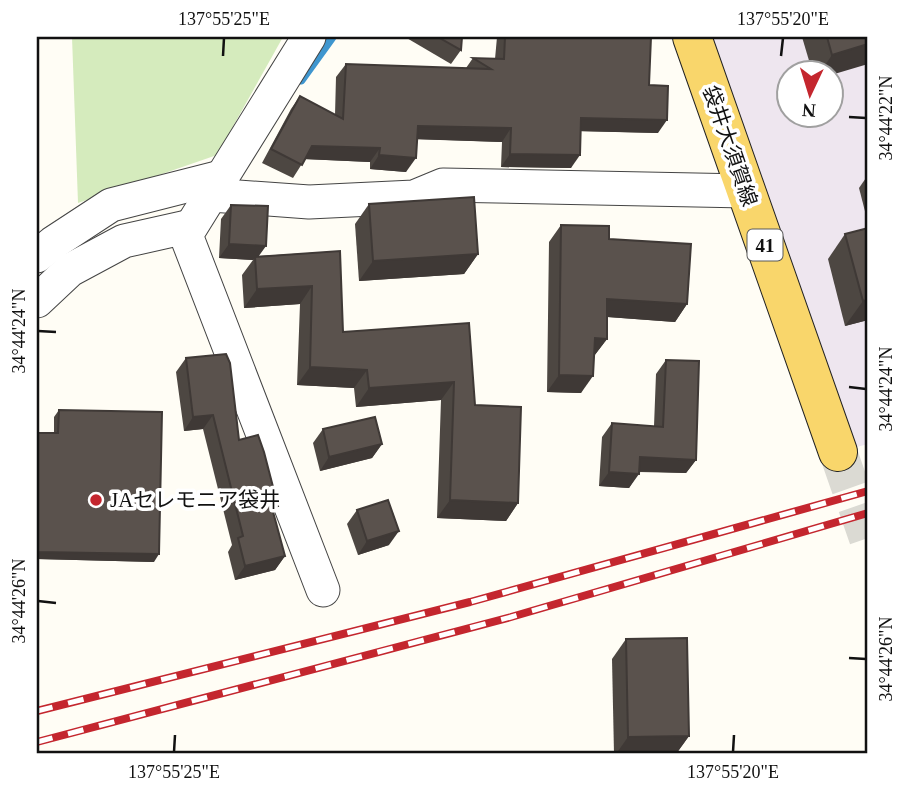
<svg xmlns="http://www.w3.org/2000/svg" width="905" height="791" viewBox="0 0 905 791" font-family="'Times New Roman','Noto Sans JP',serif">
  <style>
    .industrial { fill: #eee6ef; fill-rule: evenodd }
    .green { fill: #d5ebbd }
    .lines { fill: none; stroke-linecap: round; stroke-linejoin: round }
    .stream { stroke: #3f96cf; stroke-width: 9 }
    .primary-tunnel { stroke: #dbdad3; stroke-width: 38; stroke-dasharray: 38 19; stroke-linecap: butt }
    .street-casing { stroke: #444; stroke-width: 35 }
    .primary-casing { stroke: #222; stroke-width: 40 }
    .street { stroke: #fff; stroke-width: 33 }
    .primary { stroke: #f9d66b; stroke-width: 38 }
    .rail-casing { stroke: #c4262e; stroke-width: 8 }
    .rail { stroke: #fff; stroke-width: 5; stroke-dasharray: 16; stroke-linecap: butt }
    .wall { fill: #4d4742 }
    .shaded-wall { fill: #3f3936 }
    .building { fill: #5a524d; stroke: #3f3936; stroke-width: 2 }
    .ticks { fill: none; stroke: #111; stroke-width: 2.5 }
    .poi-dot { fill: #c4262e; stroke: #fff; stroke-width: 2.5 }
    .labels { text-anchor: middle; stroke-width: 7; stroke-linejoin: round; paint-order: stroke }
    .shield { fill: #fff; stroke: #585858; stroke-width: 2 }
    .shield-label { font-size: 19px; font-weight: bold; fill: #111 }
    .street-label { font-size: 21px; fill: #111; stroke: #fff }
    .poi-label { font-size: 21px; fill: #111; stroke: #fff; text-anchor: start }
    .neatline { fill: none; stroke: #111; stroke-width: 2.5 }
    .ticks-label { font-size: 18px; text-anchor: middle; fill: #111 }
  </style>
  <rect width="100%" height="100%" fill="#fffdf5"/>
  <!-- industrial -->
  <path class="industrial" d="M697 37H868V444L838 452ZM790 74H832V116H790Z"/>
  <!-- green -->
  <path class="green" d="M72 37H283L217 155 78 203Z"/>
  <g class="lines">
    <!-- stream -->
    <path class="stream" d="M301 80 332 37"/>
    <!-- primary-tunnel -->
    <path class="primary-tunnel" d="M838 452 868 538"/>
    <!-- street casing -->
    <g class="street-casing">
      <g id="street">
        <path d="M309 37 186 235 323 590"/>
        <path d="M211 195 309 202 414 197 443 185 746 191"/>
        <path d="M37 256 53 243 111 205 221 177"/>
        <path d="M37 301 70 270 124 241 191 226"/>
      </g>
    </g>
    <!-- primary casing -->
    <g class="primary-casing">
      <path id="primary" d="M692 37 838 452"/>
    </g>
    <!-- street -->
    <use href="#street" class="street"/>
    <!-- primary -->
    <use href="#primary" class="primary"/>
    <!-- rail casing -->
    <g class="rail-casing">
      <g id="rail">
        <path d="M37 711 470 602 868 491"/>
        <path d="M37 742 511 617 868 513"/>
      </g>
    </g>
    <!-- rail -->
    <use href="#rail" class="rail"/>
  </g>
  <!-- wall -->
  <g class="wall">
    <path d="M405 37H462L461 50 451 64Z"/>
    <path d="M497 37H651L649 85 658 133 581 131 571 168 501 167 502 142 417 139 406 172 370 169V162L305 159 293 178 262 163 291 109 300 96 335 115 336 77 346 64 466 68 473 58 495 59Z"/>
    <path d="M802 37H868L831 74H813Z"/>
    <path d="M868 175V223L859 188Z"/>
    <path d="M369 204 478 254 464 274 359 281 355 224Z"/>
    <path d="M231 205 259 256 340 251 343 332 469 323 475 405 518 503 506 521 437 518 441 400 356 407 354 388 297 385 300 304 244 308 242 275 253 260 219 258 221 219Z"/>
    <path d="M561 225 609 239 687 304 675 322 607 317V339L594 356 581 393 547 392 549 242Z"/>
    <path d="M845 234 868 320 845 326 828 259Z"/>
    <path d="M186 358 239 440 273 512 285 556 275 570 235 580 228 552 232 545 203 429 184 431 176 372Z"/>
    <path d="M666 360 696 460 686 473 639 472 629 488 599 486 602 437 612 423 654 426 656 374Z"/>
    <path d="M59 410 154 562 37 559V433H54V417Z"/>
    <path d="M323 429 382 444 372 458 320 471 313 443Z"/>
    <path d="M357 510 389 545 358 555 347 524Z"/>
    <path d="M626 639 689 736 676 754H614L612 659Z"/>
  </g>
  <!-- shaded-wall -->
  <g class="shaded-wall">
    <path d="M868 44V64L831 75V74H819L832 55Z"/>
    <path d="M581 118 667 120 658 133 572 131Z"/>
    <path d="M418 126 511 128 502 142 409 139Z"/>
    <path d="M312 146 380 148 370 162 303 159Z"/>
    <path d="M510 154 580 155 571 168 501 167Z"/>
    <path d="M379 155 416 158 406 172 370 169Z"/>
    <path d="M229 244 266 246 256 260 255 257 253 260 219 258Z"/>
    <path d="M478 254 464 274 359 281 373 261Z"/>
    <path d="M312 286 300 304 244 308 257 289Z"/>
    <path d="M607 299 687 304 675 322 595 316Z"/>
    <path d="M868 300V320L845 326 863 301Z"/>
    <path d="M595 338 607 339 594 356Z"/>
    <path d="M310 367 367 370 354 388 297 385Z"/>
    <path d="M559 375 593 376 581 393 547 392Z"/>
    <path d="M454 382 441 400 356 407 369 388Z"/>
    <path d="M213 415 203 429 184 431 193 417Z"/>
    <path d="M382 444 372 458 320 471 329 457Z"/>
    <path d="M640 457 696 460 686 473 630 471Z"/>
    <path d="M609 472 639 474 629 488 599 486Z"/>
    <path d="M450 500 518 503 506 521 437 518Z"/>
    <path d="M399 531 389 545 358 555 367 541Z"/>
    <path d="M37 552 159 554 154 562 37 559Z"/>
    <path d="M285 556 275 570 235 580 245 566Z"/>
    <path d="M689 736 676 754H616L628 737Z"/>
  </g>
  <!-- building -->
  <g class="building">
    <path d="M438 37H462L461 50Z"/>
    <path d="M505 37H651L649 85 668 86 667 120 581 118 580 155 510 154 511 128 418 126 416 158 379 155 380 148 312 146 302 165 271 149 300 96 343 119 346 64 491 69 473 58 504 59Z"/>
    <path d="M827 37H868V44L832 55Z"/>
    <path d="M474 197 478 254 373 261 369 204Z"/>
    <path d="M231 205 268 206 266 246 229 244Z"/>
    <path d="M561 225 609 226V239L691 244 687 304 607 299V339L595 338 593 376 559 375Z"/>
    <path d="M868 228V300L863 301 845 234Z"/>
    <path d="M340 251 343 332 469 323 475 405 521 407 518 503 450 500 454 382 369 388 367 370 310 367 312 286 257 289 255 257Z"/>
    <path d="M226 354 230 363 239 440 258 435 264 452 278 506 272 508 285 556 245 566 238 538 243 536 213 415 193 417 186 358Z"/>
    <path d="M666 360 699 361 696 460 640 457 639 474 609 472 612 423 663 427Z"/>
    <path d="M59 410 162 412 159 554 37 552V433H58Z"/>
    <path d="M375 417 382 444 329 457 323 429Z"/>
    <path d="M388 500 399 531 367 541 357 510Z"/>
    <path d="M687 638 689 736 628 737 626 639Z"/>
  </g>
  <!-- ticks -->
  <path class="ticks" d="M223 56 224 38M781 56 783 38M849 117 866 118M38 331 56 332M849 387 866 389M38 601 56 603M849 658 866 659M174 752 175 735M733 752 734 735"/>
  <!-- markers -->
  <circle class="poi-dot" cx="96" cy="500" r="7"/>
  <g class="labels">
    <!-- shield labels -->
    <rect class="shield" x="747.5" y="229.5" width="35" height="31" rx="5"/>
    <g class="shield-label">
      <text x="765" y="252">41</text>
    </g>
    <!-- street labels -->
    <g class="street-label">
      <text transform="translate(730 146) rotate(71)" y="7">袋井大須賀線</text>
    </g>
    <!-- poi labels -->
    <g class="poi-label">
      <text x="110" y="507">JAセレモニア袋井</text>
    </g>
  </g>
  <!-- border -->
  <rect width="905" height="791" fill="none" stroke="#ffffff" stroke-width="77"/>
  <!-- north arrow -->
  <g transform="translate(810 94) rotate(184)"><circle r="33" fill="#ffffff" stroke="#a0a0a0" stroke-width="2"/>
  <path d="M0-5L12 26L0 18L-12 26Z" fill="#c4262e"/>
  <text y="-10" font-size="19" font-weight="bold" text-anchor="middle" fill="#111111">N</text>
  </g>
  <rect x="38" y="38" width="828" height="714" class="neatline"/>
  <g class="ticks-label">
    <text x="224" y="25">137°55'25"E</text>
    <text x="783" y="25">137°55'20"E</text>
    <text transform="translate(886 118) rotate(-90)" y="6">34°44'22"N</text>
    <text transform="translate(19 331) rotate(-90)" y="6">34°44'24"N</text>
    <text transform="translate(886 389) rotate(-90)" y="6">34°44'24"N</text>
    <text transform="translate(19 601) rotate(-90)" y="6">34°44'26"N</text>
    <text transform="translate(886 659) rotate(-90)" y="6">34°44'26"N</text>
    <text x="174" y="778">137°55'25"E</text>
    <text x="733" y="778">137°55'20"E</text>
  </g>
</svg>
